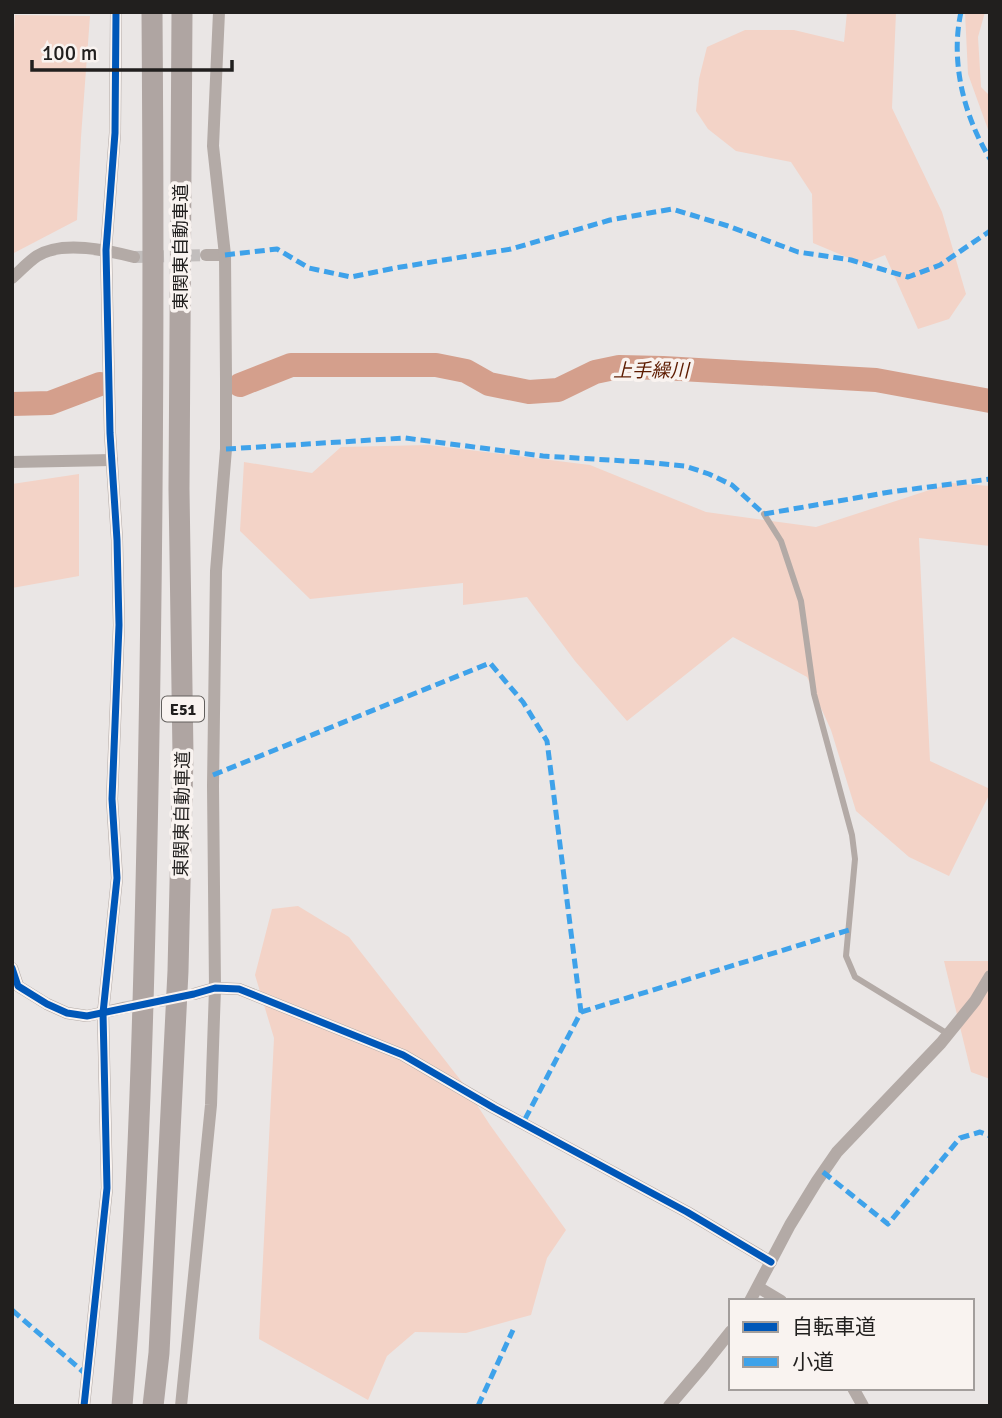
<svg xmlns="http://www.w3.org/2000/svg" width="1002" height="1418" viewBox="0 0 1002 1418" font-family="Signika,'Noto Sans JP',sans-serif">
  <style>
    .green { fill: #f3d3c7 }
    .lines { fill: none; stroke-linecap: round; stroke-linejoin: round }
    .river { stroke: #d49f8c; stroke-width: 24 }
    .street-tunnel { stroke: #c2bebd; stroke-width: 12; stroke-dasharray: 12 6; stroke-linecap: butt }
    .lane { stroke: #b3aaa6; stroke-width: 6 }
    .street { stroke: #b3aaa6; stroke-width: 12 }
    .highway { stroke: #afa5a2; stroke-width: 21 }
    .quiet { stroke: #3ea2ea; stroke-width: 5; stroke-dasharray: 10 5; stroke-linecap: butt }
    .cycleway-casing { stroke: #f9f3f0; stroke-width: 11 }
    .cycleway { stroke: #0057b8; stroke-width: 7 }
    .labels { text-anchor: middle; stroke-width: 7; stroke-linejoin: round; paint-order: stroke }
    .shield { fill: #f9f3f0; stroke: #625f5d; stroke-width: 2 }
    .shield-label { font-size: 16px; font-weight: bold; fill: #211f1e }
    .street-label { font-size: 18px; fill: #211f1e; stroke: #f9f3f0 }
    .water-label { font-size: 19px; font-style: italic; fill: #5d1b00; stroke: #f9f3f0 }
  </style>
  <rect width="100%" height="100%" fill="#eae6e5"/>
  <!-- green -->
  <g class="green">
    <path d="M847 12H896L892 108 942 212 966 294 949 319 918 329 885 255 863 264 813 243 812 194 791 162 736 151 708 129 696 111 699 79 707 47 745 30H794L844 42Z"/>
    <path d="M965 12H985L978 37 981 87 990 96V135L968 74Z"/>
    <path d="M15 15 90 16 81 137 77 220 12 254V68Z"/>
    <path d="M429 445 590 465 706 512 816 527 951 483 990 486V546L919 538 930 761 990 789V793L949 876 909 857 856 811 831 730 807 677 733 637 627 721 575 661 527 597 463 605V583L310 599 240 531 244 462 312 473 341 447Z"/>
    <path d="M79 474V576L12 588V484Z"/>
    <path d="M298 906 349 937 462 1082 490 1125 566 1230 547 1258 531 1315 466 1333 415 1332 387 1356 368 1400 259 1339 274 1038 255 975 272 909Z"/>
    <path d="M944 961H990V1079L971 1072Z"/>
  </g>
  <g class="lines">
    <!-- river -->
    <g class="river">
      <path d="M240 385 291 365H436L466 371 489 384 529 392 558 390 595 372 619 367 663 368 876 380 990 401"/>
      <path d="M12 404 50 403 100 384"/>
    </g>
    <!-- street-tunnel -->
    <g class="street-tunnel">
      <path d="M134 257 206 255"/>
      <path d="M123 1008 181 997"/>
    </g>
    <!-- lane -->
    <path class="lane" d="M764 514 781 541 801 601 814 694 852 835 855 859 846 956 855 977 948 1034"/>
    <!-- street -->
    <g class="street">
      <path d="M206 255H225"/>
      <path d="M12 278C20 271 28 262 37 256 62 240 107 250 134 257"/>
      <path d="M12 462 112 460"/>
      <path d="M12 968 18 986 47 1004 67 1013 87 1016 123 1008"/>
      <path d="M194 994 215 988 239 989 403 1055 494 1108 687 1212 771 1262"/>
      <path d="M758 1287 781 1301"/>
      <path d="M750 1301 790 1225 817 1181 837 1152 941 1043 975 1001 990 976"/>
      <path d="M853 1388 863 1406"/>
      <path d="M84 1406 107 1188 103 1013 117 878 112 799 119 625 117 540 110 433 106 250 115 133 116 12"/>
      <path d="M181 1406 211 1105 215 988 213 786 216 571 226 449V379L225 255 213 146 219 12"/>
      <path d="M669 1406 703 1366 731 1331"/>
    </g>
    <!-- highway -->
    <g class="highway">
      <path d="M122 1406C139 1201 144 995 148 790 153 531 154 272 152 12"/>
      <path d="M153 1406 159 1353 178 971 183 754 179 489 182 12"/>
    </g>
    <!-- quiet -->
    <g class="quiet">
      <path d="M961 12C950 62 964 116 990 159"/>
      <path d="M225 255 277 249 309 268 351 277 395 268 511 249 610 220 672 209 728 226 798 252 851 260 908 277 940 265 990 231"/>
      <path d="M226 449 405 438 543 456 643 462 685 466 709 474 732 485 764 514 890 492 990 479"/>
      <path d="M213 775 490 663 523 702 547 741 581 1012 523 1123"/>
      <path d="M581 1012 849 930"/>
      <path d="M823 1172 888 1224 960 1138 980 1132 990 1136"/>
      <path d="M12 1310 88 1376"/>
      <path d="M478 1406 513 1330"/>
    </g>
    <!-- cycleway casing -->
    <g class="cycleway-casing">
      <g id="cycleway">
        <path d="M12 968 18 986 47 1004 67 1013 87 1016 194 994 215 988 239 989 403 1055 494 1108 687 1212 771 1262"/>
        <path d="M84 1406 107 1188 103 1013 117 878 112 799 119 625 117 540 110 433 106 250 115 133 116 12"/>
      </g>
    </g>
    <!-- cycleway -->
    <use href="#cycleway" class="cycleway"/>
  </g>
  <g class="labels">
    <!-- shield labels -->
    <rect class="shield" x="162" y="696.5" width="42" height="25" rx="5"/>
    <g class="shield-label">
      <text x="183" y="715">E51</text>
    </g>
    <!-- street labels -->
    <g class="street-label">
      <text transform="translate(181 247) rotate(-90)" y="6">東関東自動車道</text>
      <text transform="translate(182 814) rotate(-89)" y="6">東関東自動車道</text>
    </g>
    <!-- water labels -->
    <g class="water-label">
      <text x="651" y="377">上手繰川</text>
    </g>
  </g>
  <!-- border -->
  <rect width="1002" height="1418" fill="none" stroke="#211f1e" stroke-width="28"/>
  <!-- legend -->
  <rect x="729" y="1299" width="245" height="91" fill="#f9f3f0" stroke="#a39e9c" stroke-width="2"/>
  <rect x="743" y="1322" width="35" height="10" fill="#0057b8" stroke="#a39e9c" stroke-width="2"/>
  <text x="792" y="1334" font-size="21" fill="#211f1e">自転車道</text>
  <rect x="743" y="1357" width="35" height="10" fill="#3ea2ea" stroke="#a39e9c" stroke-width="2"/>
  <text x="792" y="1369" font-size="21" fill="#211f1e">小道</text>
  <!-- scale -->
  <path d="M32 60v10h200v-10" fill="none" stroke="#211f1e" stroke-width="3.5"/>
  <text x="42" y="60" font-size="21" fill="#211f1e" stroke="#f9f3f0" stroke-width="5" paint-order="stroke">100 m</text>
</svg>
